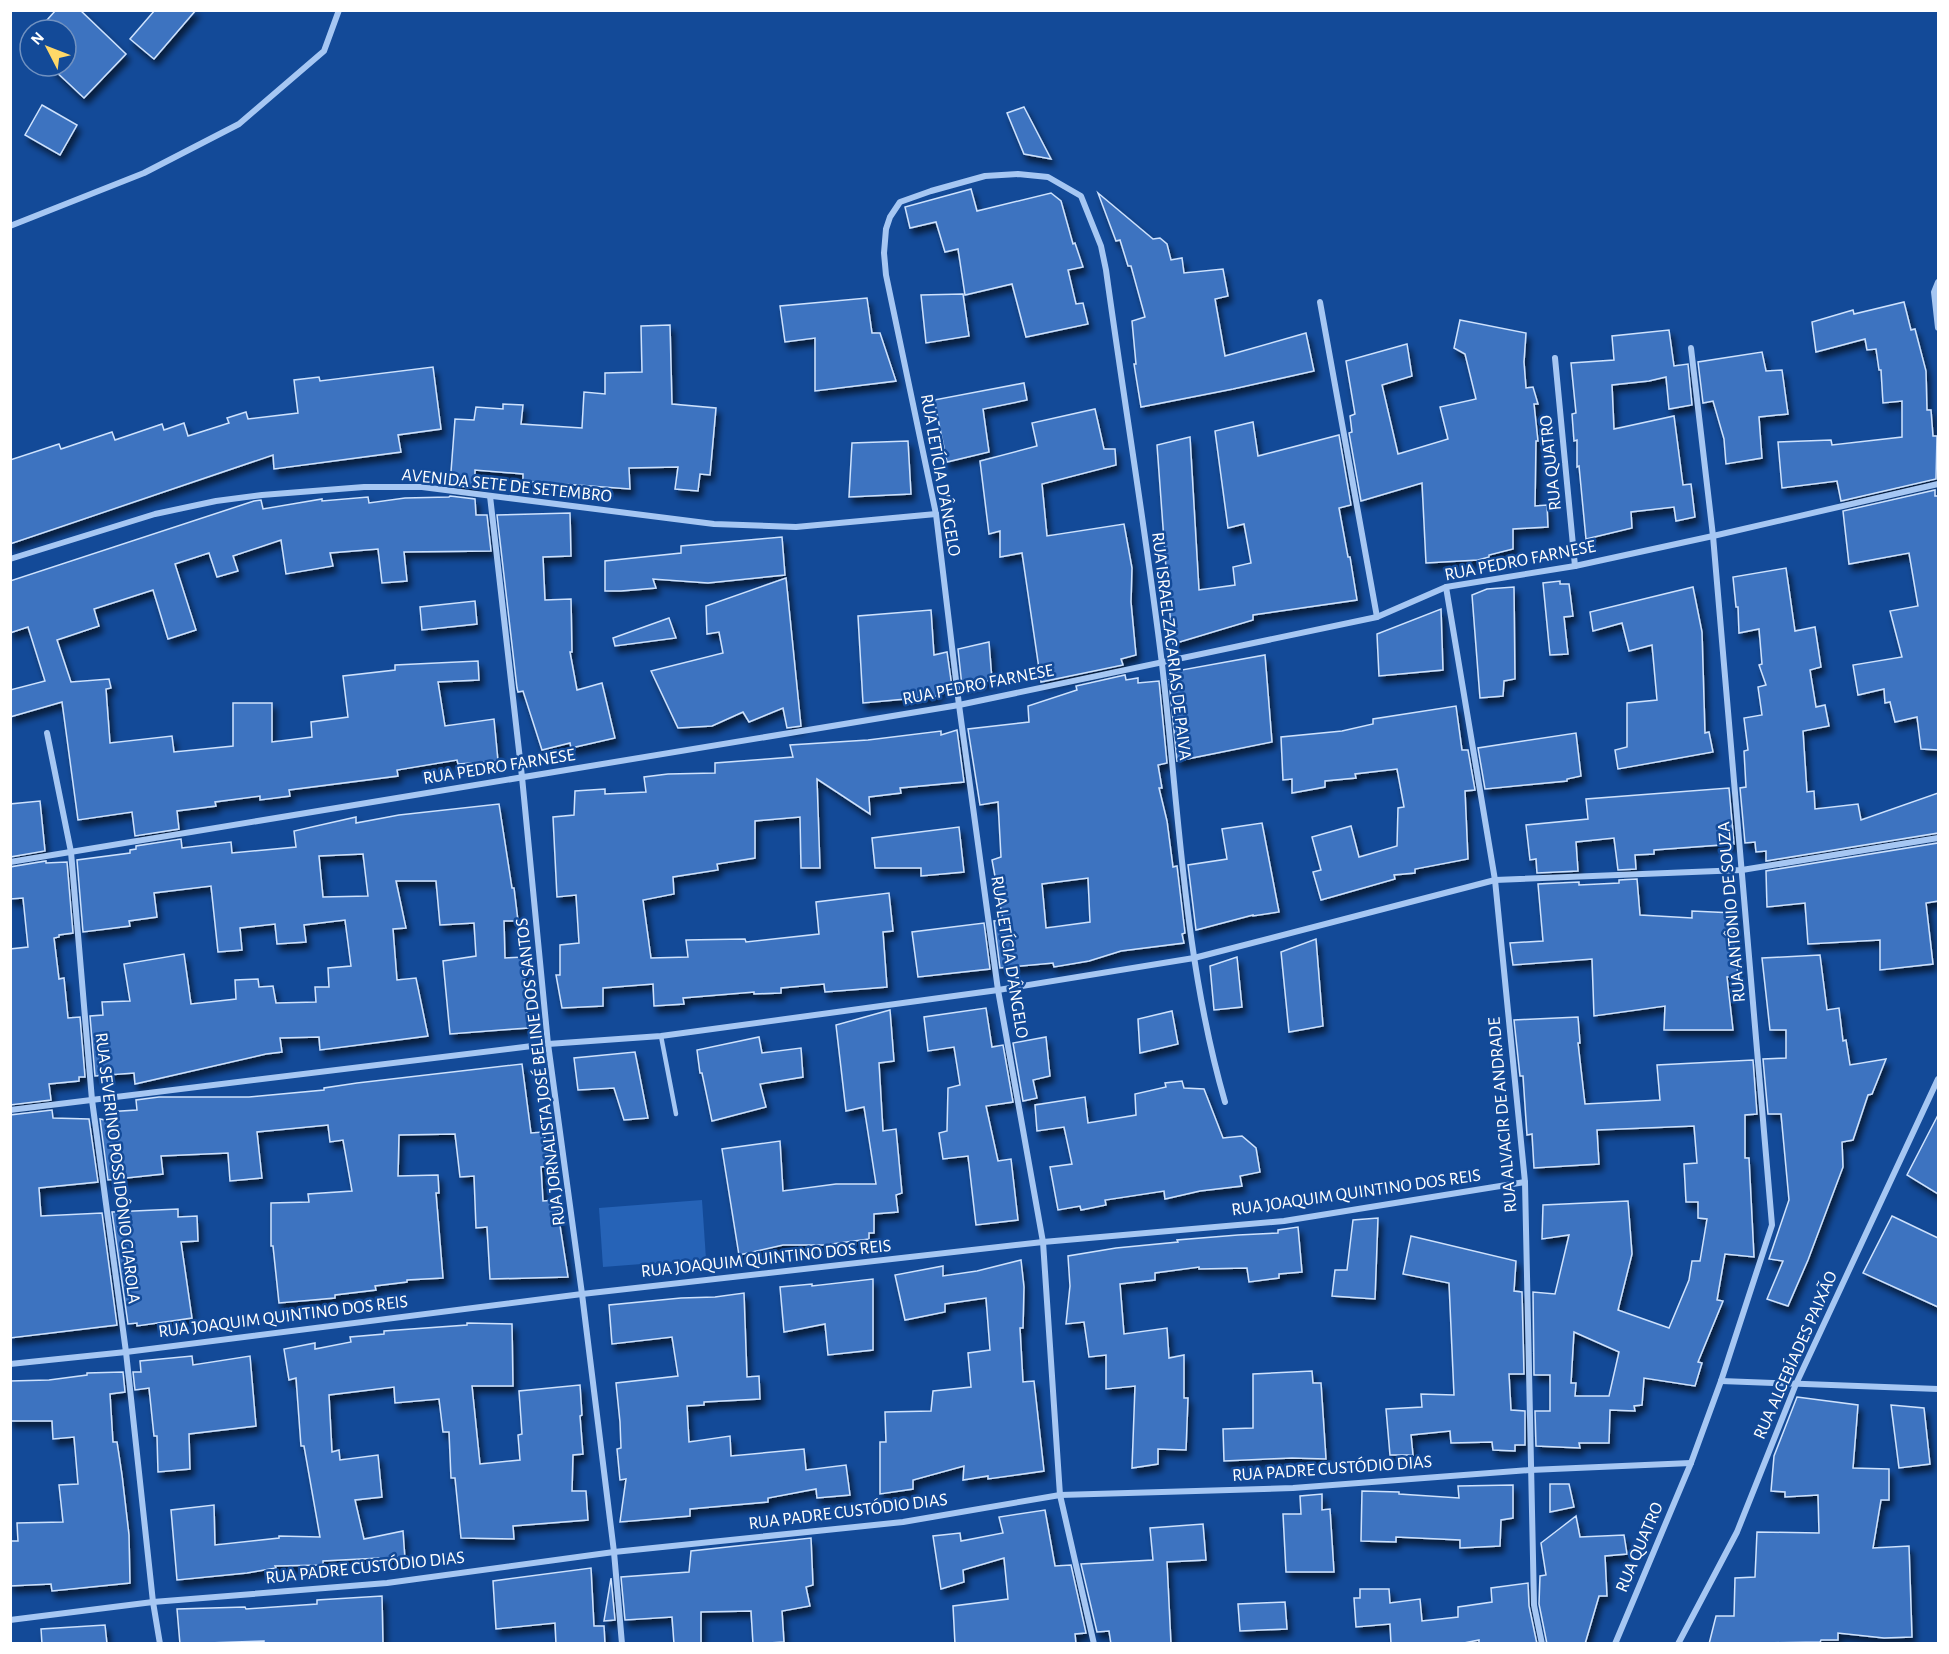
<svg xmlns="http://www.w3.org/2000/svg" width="1949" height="1654" viewBox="0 0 1949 1654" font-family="'Alegreya Sans',sans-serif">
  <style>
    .green { fill: #2663b7 }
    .building { fill: #3c73c0; stroke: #cee2fd; stroke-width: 1.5; fill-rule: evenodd; filter: url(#shadow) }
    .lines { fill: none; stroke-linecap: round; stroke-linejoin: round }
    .lane { stroke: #a6c7f3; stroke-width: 4.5 }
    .street { stroke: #a6c7f3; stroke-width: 6 }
    .labels { text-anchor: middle; stroke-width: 5; stroke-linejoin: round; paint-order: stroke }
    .street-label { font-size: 18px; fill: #fff; stroke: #134a98 }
  </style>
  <defs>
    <filter id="shadow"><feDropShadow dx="3.5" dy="6" stdDeviation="3" flood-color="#0009"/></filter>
  </defs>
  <rect width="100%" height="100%" fill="#134a98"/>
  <!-- green -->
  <path class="green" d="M702 1200 706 1259 603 1267 599 1208Z"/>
  <!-- building -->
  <g class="building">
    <path d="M56 10H80L126 54 84 98 50 66H66V30H38Z"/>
    <path d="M155 10H196L154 59 130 39Z"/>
    <path d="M42 105 77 125 60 155 25 135Z"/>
    <path d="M1024 107 1051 159 1024 154 1007 113Z"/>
    <path d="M971 189 977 211 1051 193 1061 201 1073 244 1075 243 1083 267 1068 270 1076 304 1083 303 1088 324 1026 337 1012 284 965 295 958 249 945 252 936 222 910 228 905 207Z"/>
    <path d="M1098 193 1153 239 1160 238 1167 244 1171 260 1182 258 1184 273 1223 269 1228 296 1215 299 1225 356 1306 333 1314 371 1233 389 1141 407 1134 364H1136L1132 321 1145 317 1131 266H1128L1120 240 1116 241Z"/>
    <path d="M963 294 969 336 926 343 921 295Z"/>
    <path d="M867 298 872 333H880L896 381 815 391V338L785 342 780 306Z"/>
    <path d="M1904 302 1911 330 1915 329 1926 371 1927 410H1931L1933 436H1937L1936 479 1841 501 1837 481 1782 488 1778 442 1831 440 1832 445 1902 437V401L1883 403 1881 370H1879L1876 349 1867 350 1865 339 1816 352 1812 322 1853 310 1854 314Z"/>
    <path d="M1460 320 1526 333 1524 362 1526 388 1533 387 1538 404H1534L1538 441H1536L1535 506 1547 505 1548 527 1513 529V549L1489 555V557L1478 560 1426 563 1422 483 1361 501 1349 433 1352 432 1350 416 1355 414 1346 361 1407 344 1412 376 1382 385 1398 454 1448 439 1440 407 1476 399 1465 354 1454 348Z"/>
    <path d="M670 325 672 404 716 408 710 475 700 474 698 491 675 489 678 467 629 468 630 489 523 481V474L475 470V488L450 485 455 419 474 420 476 407 503 409V404L523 405 521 424 582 428 584 392 605 394V373L642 372 641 326Z"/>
    <path d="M1669 330 1674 366 1688 364 1692 405 1669 409 1666 377 1649 381 1612 385 1614 429 1674 416 1683 485 1691 484 1695 517 1676 521 1674 507 1631 512 1632 528 1586 539 1579 466 1577 467V440L1574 441 1572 414 1576 413 1571 363 1614 360 1612 336Z"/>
    <path d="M1762 352 1766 371 1782 370 1788 414 1759 417 1762 458 1726 464 1724 439 1713 401 1703 403 1698 362Z"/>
    <path d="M433 367 441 429 398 435 401 452 274 469 273 455 10 544V460L59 444 61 449 112 432 115 440 162 424 164 430 184 423 188 436 229 423 227 418 246 412 248 419 298 413 294 380 319 377 320 381Z"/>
    <path d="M1024 383 1027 400 983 409 989 452 947 462 934 400Z"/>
    <path d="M1095 409 1104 449H1115L1116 465 1042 484 1047 536 1124 524 1132 568 1131 602 1136 655 1121 659 1123 665 1041 682 1022 553 1000 557V531L989 534 980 461 1037 446 1032 423Z"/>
    <path d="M1253 422 1258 456 1339 435 1351 505 1339 508 1348 557H1350L1357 600 1253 615V620L1173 644 1168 595 1157 445 1190 437 1199 590 1235 585 1233 567 1251 563 1244 524 1228 528 1215 431Z"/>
    <path d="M908 441 911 494 849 497 852 443Z"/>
    <path d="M1935 490V496H1938V750L1921 749 1917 717 1895 722 1890 702 1885 703 1884 689 1858 695 1853 665 1902 657 1890 611 1918 606 1909 553 1849 564 1843 511Z"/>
    <path d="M450 496 475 499 476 515H487L491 551 404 552 407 581 382 583 378 549 330 553 333 566 286 574 281 540 233 556 238 571 217 577 209 553 175 564 196 630 168 639 153 590 94 609 99 626 57 640 71 682 109 679 111 688 106 689 110 743 172 736 174 752 233 746V703H272V742L312 737 311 722 348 717 343 676 395 670V665L478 661 479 680 438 682 445 726 494 719 498 761 458 764 457 760 397 770 398 776 289 790 290 796 260 800V796L215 802 216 806 177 811 179 829 135 836 132 812 78 820 62 702 10 717V690L45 681 28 627 10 633V581L254 501 261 500 263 509 322 499V501L368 497 369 503 405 498 449 497Z"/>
    <path d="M570 513 571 556 543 557 545 600 571 599 572 652H570L577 690 602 683 615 738 571 748 570 743 542 750 523 691 518 692 517 688 497 515Z"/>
    <path d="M782 537 785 575 708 583 653 579 656 588 621 591H605V561L681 553V546Z"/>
    <path d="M1786 568 1795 631 1815 627 1821 667 1810 670 1816 707 1825 705 1829 726 1803 731 1807 792 1814 791 1815 809 1858 804 1861 820 1938 793V833L1766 861V851L1756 852 1755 842 1745 843 1740 788 1746 787 1744 751 1748 750 1744 718 1762 715 1758 687 1766 685 1759 665 1762 664 1759 629 1739 633 1738 607H1736L1733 577Z"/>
    <path d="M786 578 801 726 787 728 783 708 749 722 743 712 712 726 678 728 651 671 723 653 719 632 707 634 706 606Z"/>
    <path d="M1560 581V584H1569L1573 616 1564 617 1568 654 1550 655 1543 583Z"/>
    <path d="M1514 587 1515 679 1504 681 1503 696 1480 698 1472 595 1487 589Z"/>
    <path d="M1693 587 1702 632 1705 733 1709 732 1713 752 1618 769 1615 750 1627 747V703L1657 700 1652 645 1629 651 1622 623 1593 631 1590 612Z"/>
    <path d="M475 601 477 624 422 630 420 607Z"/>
    <path d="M1441 609 1443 670 1379 676 1377 634Z"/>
    <path d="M931 610 934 655 947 652 952 687 937 690 938 696 863 703 858 616Z"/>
    <path d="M669 618 676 638 615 646 613 638Z"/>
    <path d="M989 642 992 680 962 686 958 649Z"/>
    <path d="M1265 655 1272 742 1177 761 1169 680 1177 679 1176 671Z"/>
    <path d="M1125 675 1126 680 1138 678V683L1159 681 1167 763 1158 765 1162 788H1159L1167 821 1173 867 1177 866 1185 933 1182 934 1184 943 1121 951 1089 961 1054 967 1053 963 1000 968 994 921 1003 920 992 860 1001 857 998 802 980 805 968 729 1029 722 1028 706 1077 690 1076 686ZM1088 878 1090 922 1046 928 1042 884Z"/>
    <path d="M1456 706 1462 750H1468L1475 790 1465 791 1468 859 1415 869V873L1394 875 1395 879 1321 900 1313 872 1321 870 1312 837 1351 826 1359 857 1397 846 1398 808 1404 807 1397 769 1355 774 1356 778 1325 781V787L1292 793V779L1283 780 1281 737 1342 731 1373 724V719Z"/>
    <path d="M957 730 964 782 900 788 901 793 869 797 870 814 817 779 820 868H801L800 817 755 821V858L717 864 718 870 673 877 674 894 643 900 651 958 688 957 686 940 745 939 746 942 819 934 816 902 889 893 893 931 883 932 887 987 825 992 824 984 781 988V993L754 994V992L683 998 684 1004 654 1006 653 984 603 988V1006L562 1008 556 975H560V945L579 943 576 895 557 897 553 817 574 815 575 791 605 789V794L646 792 644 777 668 774 715 773V763L793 757 790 745 868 740 941 731V735Z"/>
    <path d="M1576 733 1581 776 1567 779V781L1485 789 1478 748Z"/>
    <path d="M1729 788 1734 844 1654 850V854L1635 855 1636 869 1618 870 1614 838 1576 842 1578 871 1537 873 1536 859 1530 860 1526 825 1588 819 1586 799Z"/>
    <path d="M40 801 45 851 10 857V804Z"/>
    <path d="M499 804 512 888H514L518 921H504L505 958 523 957 528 1028 450 1034 443 961 476 956 474 923 440 925 436 881H396L406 928 393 929 397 980 416 978 428 1036 320 1050 319 1037 280 1038 282 1052 266 1054 135 1084 134 1073 95 1076 90 1016 103 1015 102 1002 130 1001 124 964 184 954 191 1004 236 999 235 980 258 979 259 987 273 986 276 1003 316 1002 315 987H329L328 968 351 966 345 920 304 925 306 942 277 944 275 924 240 928 242 950 218 952 211 886 154 893 157 917 129 921 130 926 83 932 77 860 130 853V850L136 849V846L181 839 182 848 231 842 232 853 296 847 294 831 356 817V823L399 815ZM363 854 368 896 323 897 319 856Z"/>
    <path d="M1262 823 1279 912 1253 916V915L1196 930 1188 865 1227 859 1222 829Z"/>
    <path d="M959 827 964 872 921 876V868H875L872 838Z"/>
    <path d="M1938 843V901L1926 903 1933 964 1880 970V940L1808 944 1805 903 1767 907 1766 871Z"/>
    <path d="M46 861V863L67 862 73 933 59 935V937L54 938 59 979 64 978 68 1018 80 1017 85 1077H79V1081L49 1084 51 1100 10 1105V949L28 947 23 898 10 899V867Z"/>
    <path d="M1637 879 1640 915 1692 918V911L1734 913V957H1736L1738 976 1727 977 1733 1030H1664L1665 1006 1594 1016 1592 959 1513 965 1510 943 1543 941 1538 884 1579 882V885L1619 883V880Z"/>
    <path d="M984 923 990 969 918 977 912 932Z"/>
    <path d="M1316 939 1323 1026 1289 1032 1281 952Z"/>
    <path d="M1820 955 1827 1010 1839 1008 1843 1041 1846 1040 1850 1065 1886 1059 1872 1094 1868 1095 1853 1140 1842 1142 1843 1167 1808 1260 1788 1306 1767 1299 1783 1261 1769 1259 1789 1200 1781 1114H1768L1763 1059 1786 1058V1030H1770L1762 958Z"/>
    <path d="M1237 957 1242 1007 1214 1010 1210 966Z"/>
    <path d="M986 1008 992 1047 1003 1045 1013 1102 986 1106 998 1161 1011 1159 1018 1220 976 1225 968 1156 943 1159 939 1133 947 1131 948 1088 960 1085 954 1047 928 1051 924 1017Z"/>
    <path d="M890 1010 894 1061 879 1063 883 1131 896 1129 902 1193 896 1195 898 1212 874 1214V1233H869V1239L824 1245H783L739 1255 722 1149 780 1141 783 1191 836 1184H876L864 1107 846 1111 836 1025Z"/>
    <path d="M1172 1011 1178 1044 1140 1053 1138 1019Z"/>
    <path d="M1578 1017 1580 1043H1578L1585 1104 1660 1100 1657 1065 1753 1060 1757 1114 1745 1115V1158H1749L1754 1257 1725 1254 1717 1300 1723 1301 1698 1362 1702 1363 1695 1386 1644 1378 1642 1405 1634 1406 1635 1411 1610 1410 1609 1443H1579L1580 1448 1536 1446 1535 1411H1550V1375H1534L1533 1292 1555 1294 1569 1235 1542 1239 1543 1205 1628 1201 1632 1254 1618 1310 1669 1328 1689 1280 1692 1261H1700L1707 1219 1698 1218V1202H1686L1684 1164 1697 1163 1694 1126 1597 1130 1599 1164 1534 1168 1532 1134 1527 1135 1523 1076H1520L1514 1020ZM1574 1332 1619 1352 1609 1396H1575L1576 1383H1571Z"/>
    <path d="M759 1037 762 1053 801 1048 803 1077 760 1084 766 1107 712 1121 702 1073H700L697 1050Z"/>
    <path d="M1046 1037 1050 1076 1033 1080 1037 1098 1023 1101 1013 1043Z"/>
    <path d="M635 1052 648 1118 624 1120 614 1088 578 1090 574 1058Z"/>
    <path d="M522 1064 531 1133 544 1132 549 1166 541 1167 543 1201 556 1200 568 1277 490 1279 487 1227 476 1228 474 1176 460 1177 455 1134 399 1135 398 1176 438 1175 439 1193H436L443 1278 407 1280V1282L375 1286 376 1290 335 1295V1298L279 1303 273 1246H271V1203L309 1202 308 1194 352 1191 343 1140 330 1142 328 1125 257 1132 262 1178 230 1181 228 1153 161 1156 163 1174 108 1180 100 1119 105 1120V1112L137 1110 136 1100 159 1097H249L324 1090V1088L357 1083Z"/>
    <path d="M1182 1081 1184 1088 1204 1089 1223 1138 1242 1136 1256 1148 1260 1172 1240 1176 1242 1186 1200 1191 1165 1199 1164 1191 1105 1200 1106 1205 1081 1210 1080 1206 1058 1210 1050 1167 1072 1164 1064 1127 1037 1131 1035 1105 1085 1097 1088 1123 1136 1115 1135 1094 1166 1087 1165 1083Z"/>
    <path d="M52 1110 53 1118 89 1119 98 1182 39 1188 41 1216 102 1213 117 1325 10 1338V1115Z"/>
    <path d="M1938 1115V1194L1907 1175Z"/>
    <path d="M178 1209V1217L197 1216 198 1241 181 1242 192 1318 137 1326V1323L128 1324 112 1212Z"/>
    <path d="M1892 1216 1938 1238V1307L1863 1273Z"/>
    <path d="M1378 1218 1375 1299 1332 1296 1335 1270H1347L1353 1220Z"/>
    <path d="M1298 1227 1302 1272 1279 1274V1278L1249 1282 1247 1268 1199 1269V1267L1155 1273V1280L1120 1284 1124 1334 1167 1328 1169 1358 1184 1355V1398H1188L1186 1450 1158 1449V1464L1132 1468 1135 1386 1106 1389V1355L1089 1357 1084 1322 1066 1324 1070 1286 1068 1256 1116 1248 1178 1242 1177 1240 1238 1235 1278 1233V1230Z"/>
    <path d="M1411 1236 1516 1261 1514 1291 1522 1292 1524 1374H1509L1511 1410 1525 1411V1445H1515V1451L1493 1450 1492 1442 1451 1443 1450 1431 1411 1435 1413 1455H1390L1386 1409 1422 1407 1421 1394 1454 1395 1449 1283 1403 1274Z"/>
    <path d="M1021 1260 1024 1287 1023 1328H1020L1023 1382 1034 1381 1044 1471 988 1479V1476L963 1480 964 1466 913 1480V1489L880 1494V1442H886L885 1412 931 1411 933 1391 971 1387 968 1353 990 1350 986 1298 945 1304V1312L905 1320 895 1275 943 1266V1276L977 1271Z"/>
    <path d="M873 1279V1350L828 1355 825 1324 784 1332 780 1287 812 1284V1286Z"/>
    <path d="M744 1293 747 1377 759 1376 760 1399 704 1402V1405L687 1406 689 1442 730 1436 731 1456 804 1449 806 1470 846 1465 850 1495 817 1498 816 1489 768 1498V1502L690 1509V1516L620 1522 626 1479 620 1480 617 1449 621 1448 620 1422 616 1383 678 1376 672 1337 612 1344 609 1305 681 1298 715 1297Z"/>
    <path d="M467 1323 512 1324 513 1386H472L480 1464 520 1460 518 1435 522 1434 519 1391 580 1385 582 1415 580 1416 583 1454 573 1455 572 1491H586L588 1520 513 1526 514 1539 461 1538 455 1478H451L449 1432H443L439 1399 395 1403 394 1387 329 1395 332 1452 339 1450 340 1460 378 1455 382 1497 355 1500 364 1539 403 1531 405 1559 380 1562 379 1558 323 1561V1565L275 1566 276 1568 247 1573 177 1580 171 1510 214 1505 215 1545 279 1538V1536L320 1537 304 1446H301L296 1378 289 1380 284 1349 315 1343V1349L351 1342 350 1337 384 1334V1331L467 1325Z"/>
    <path d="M192 1356 193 1365 250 1356 256 1426 189 1434 190 1469 158 1472 157 1436H154L149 1388 135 1390 133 1372H141L140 1361Z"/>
    <path d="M1312 1371 1313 1383H1321L1326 1459 1292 1458 1224 1461 1223 1429 1253 1428V1374Z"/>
    <path d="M123 1372 125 1392 110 1394 113 1442H117L122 1475 129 1535 130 1583 52 1591 51 1584 10 1586V1541H18L17 1523 63 1522 59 1485 78 1484 74 1437 53 1439 52 1421H10V1381L49 1380 87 1375V1373Z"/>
    <path d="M1797 1397 1858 1405 1853 1468 1889 1469V1500H1881L1873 1548 1909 1546 1912 1637 1884 1638 1838 1633V1640H1821L1820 1642 1709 1644 1716 1616H1734L1735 1578 1755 1577 1757 1532 1819 1533 1818 1495 1785 1497V1492L1771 1491 1774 1456Z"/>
    <path d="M1891 1405 1924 1408 1930 1464 1899 1468Z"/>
    <path d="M1550 1484H1569L1574 1507 1550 1512Z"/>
    <path d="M1513 1485V1518L1501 1520 1500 1546 1460 1548V1540L1396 1537V1542L1361 1541 1362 1491 1399 1492V1494L1459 1498 1458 1486Z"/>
    <path d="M1322 1494V1510L1330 1509 1334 1572H1286L1283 1514H1301L1300 1496Z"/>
    <path d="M1045 1510 1055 1566 1071 1565 1086 1633 1075 1634 1076 1644H955L953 1606 1008 1599 1004 1558 963 1570 964 1582 941 1589 933 1536 960 1533 961 1541 1003 1533 999 1517Z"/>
    <path d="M1576 1516 1580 1537 1624 1535 1627 1554 1605 1556 1607 1596H1599L1585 1644H1547L1539 1604 1540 1576 1546 1575 1541 1543Z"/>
    <path d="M1203 1524 1206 1560 1167 1562 1171 1644H1111L1109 1631 1097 1632 1081 1564 1153 1560 1150 1528Z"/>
    <path d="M811 1538 813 1585 806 1587 810 1606 782 1611 784 1642 753 1644 751 1611 701 1612V1644H674L672 1617 625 1620 621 1577 689 1572 691 1551Z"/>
    <path d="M591 1568 594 1626H604L605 1644H556L555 1623 496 1629 493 1581Z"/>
    <path d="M611 1578 615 1620 604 1621Z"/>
    <path d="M1528 1583 1529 1606 1537 1644H1479V1640L1459 1644H1391L1390 1624 1356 1627 1354 1598H1360V1589H1389L1390 1603 1420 1599 1422 1621 1458 1617V1607L1492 1602 1491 1588Z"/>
    <path d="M382 1596 383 1644H264V1641L180 1644 177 1609 245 1607 246 1609 317 1604V1600Z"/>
    <path d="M1285 1602 1287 1629 1240 1631 1238 1604Z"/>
    <path d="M105 1625 107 1644H42L41 1629Z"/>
  </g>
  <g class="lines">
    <!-- lane -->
    <path class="lane" d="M661 1036 676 1114"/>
    <!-- street -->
    <g class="street">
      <path d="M10 226 144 173 239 124 324 51 339 10"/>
      <path d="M1938 282 1934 292 1938 328"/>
      <path d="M1320 302 1377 617"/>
      <path d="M1555 358 1575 566"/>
      <path d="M490 496 522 777 548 1044 582 1294 614 1552 622 1644"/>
      <path d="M10 559 155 514 216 501 262 495 364 487H422L714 524 796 527 936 514"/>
      <path d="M1446 587 1495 880 1525 1182 1534 1605 1542 1644"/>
      <path d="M47 733 71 852 92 1100 126 1352 153 1602 160 1644"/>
      <path d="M10 862 959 705 1377 617 1446 587 1575 566 1713 536 1938 484"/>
      <path d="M10 1110 548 1044 661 1036 998 990 1194 958 1495 880 1742 870 1938 838"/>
      <path d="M10 1364 126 1352 582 1294 1043 1242 1284 1221 1525 1182"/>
      <path d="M1721 1381 1938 1389"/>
      <path d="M10 1620 153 1602 387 1583 614 1552 903 1522 1060 1495 1293 1488 1530 1470 1691 1463"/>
      <path d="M1094 1644 1060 1495 1043 1242 998 990 959 705 936 514 886 275 884 253 886 229 890 217 900 202 931 191 985 176 1018 174 1048 177 1081 196 1101 246 1106 270C1124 401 1146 532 1162 664 1179 810 1184 961 1225 1102"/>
      <path d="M1615 1644 1691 1463 1721 1381 1772 1225 1713 536 1691 348"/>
      <path d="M1678 1644 1737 1532 1796 1384 1938 1079"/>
    </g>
  </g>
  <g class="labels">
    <!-- street labels -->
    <g class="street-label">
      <text transform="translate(1550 463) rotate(-96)" y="6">RUA QUATRO</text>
      <text transform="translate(941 475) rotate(80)" y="6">RUA LETÍCIA D'ÂNGELO</text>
      <text transform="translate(507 485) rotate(6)" y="6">AVENIDA SETE DE SETEMBRO</text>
      <text transform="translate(1520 560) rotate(-11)" y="6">RUA PEDRO FARNESE</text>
      <text transform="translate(1172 646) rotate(83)" y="6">RUA ISRAEL ZACARIAS DE PAIVA</text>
      <text transform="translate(978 684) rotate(-11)" y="6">RUA PEDRO FARNESE</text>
      <text transform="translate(499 766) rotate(-9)" y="6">RUA PEDRO FARNESE</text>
      <text transform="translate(1731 912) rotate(-95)" y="6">RUA ANTÔNIO DE SOUZA</text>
      <text transform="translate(1010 957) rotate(81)" y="6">RUA LETÍCIA D'ÂNGELO</text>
      <text transform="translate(540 1072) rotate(-97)" y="6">RUA JORNALISTA JOSÉ BELINE DOS SANTOS</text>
      <text transform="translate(1502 1115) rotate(-95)" y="6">RUA ALVACIR DE ANDRADE</text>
      <text transform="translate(118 1168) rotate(83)" y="6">RUA SEVERINO POSSIDÔNIO GIAROLA</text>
      <text transform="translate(1356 1192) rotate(-8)" y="6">RUA JOAQUIM QUINTINO DOS REIS</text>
      <text transform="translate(766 1258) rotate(-6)" y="6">RUA JOAQUIM QUINTINO DOS REIS</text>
      <text transform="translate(283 1316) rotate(-7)" y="6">RUA JOAQUIM QUINTINO DOS REIS</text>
      <text transform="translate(1795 1355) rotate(-66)" y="6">RUA ALCEBÍADES PAIXÃO</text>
      <text transform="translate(1332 1468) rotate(-4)" y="6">RUA PADRE CUSTÓDIO DIAS</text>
      <text transform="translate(848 1511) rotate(-7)" y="6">RUA PADRE CUSTÓDIO DIAS</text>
      <text transform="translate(1639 1547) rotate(-67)" y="6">RUA QUATRO</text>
      <text transform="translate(365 1567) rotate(-6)" y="6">RUA PADRE CUSTÓDIO DIAS</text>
    </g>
  </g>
  <!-- border -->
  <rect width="1949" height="1654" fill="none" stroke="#ffffff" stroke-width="24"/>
  <!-- north arrow -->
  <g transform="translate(48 48) rotate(312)"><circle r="28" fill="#134a98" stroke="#7192c1" stroke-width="1.5"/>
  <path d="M0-4.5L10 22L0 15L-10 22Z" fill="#ffd868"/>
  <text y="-9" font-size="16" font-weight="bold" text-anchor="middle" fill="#ffffff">N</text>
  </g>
</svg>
